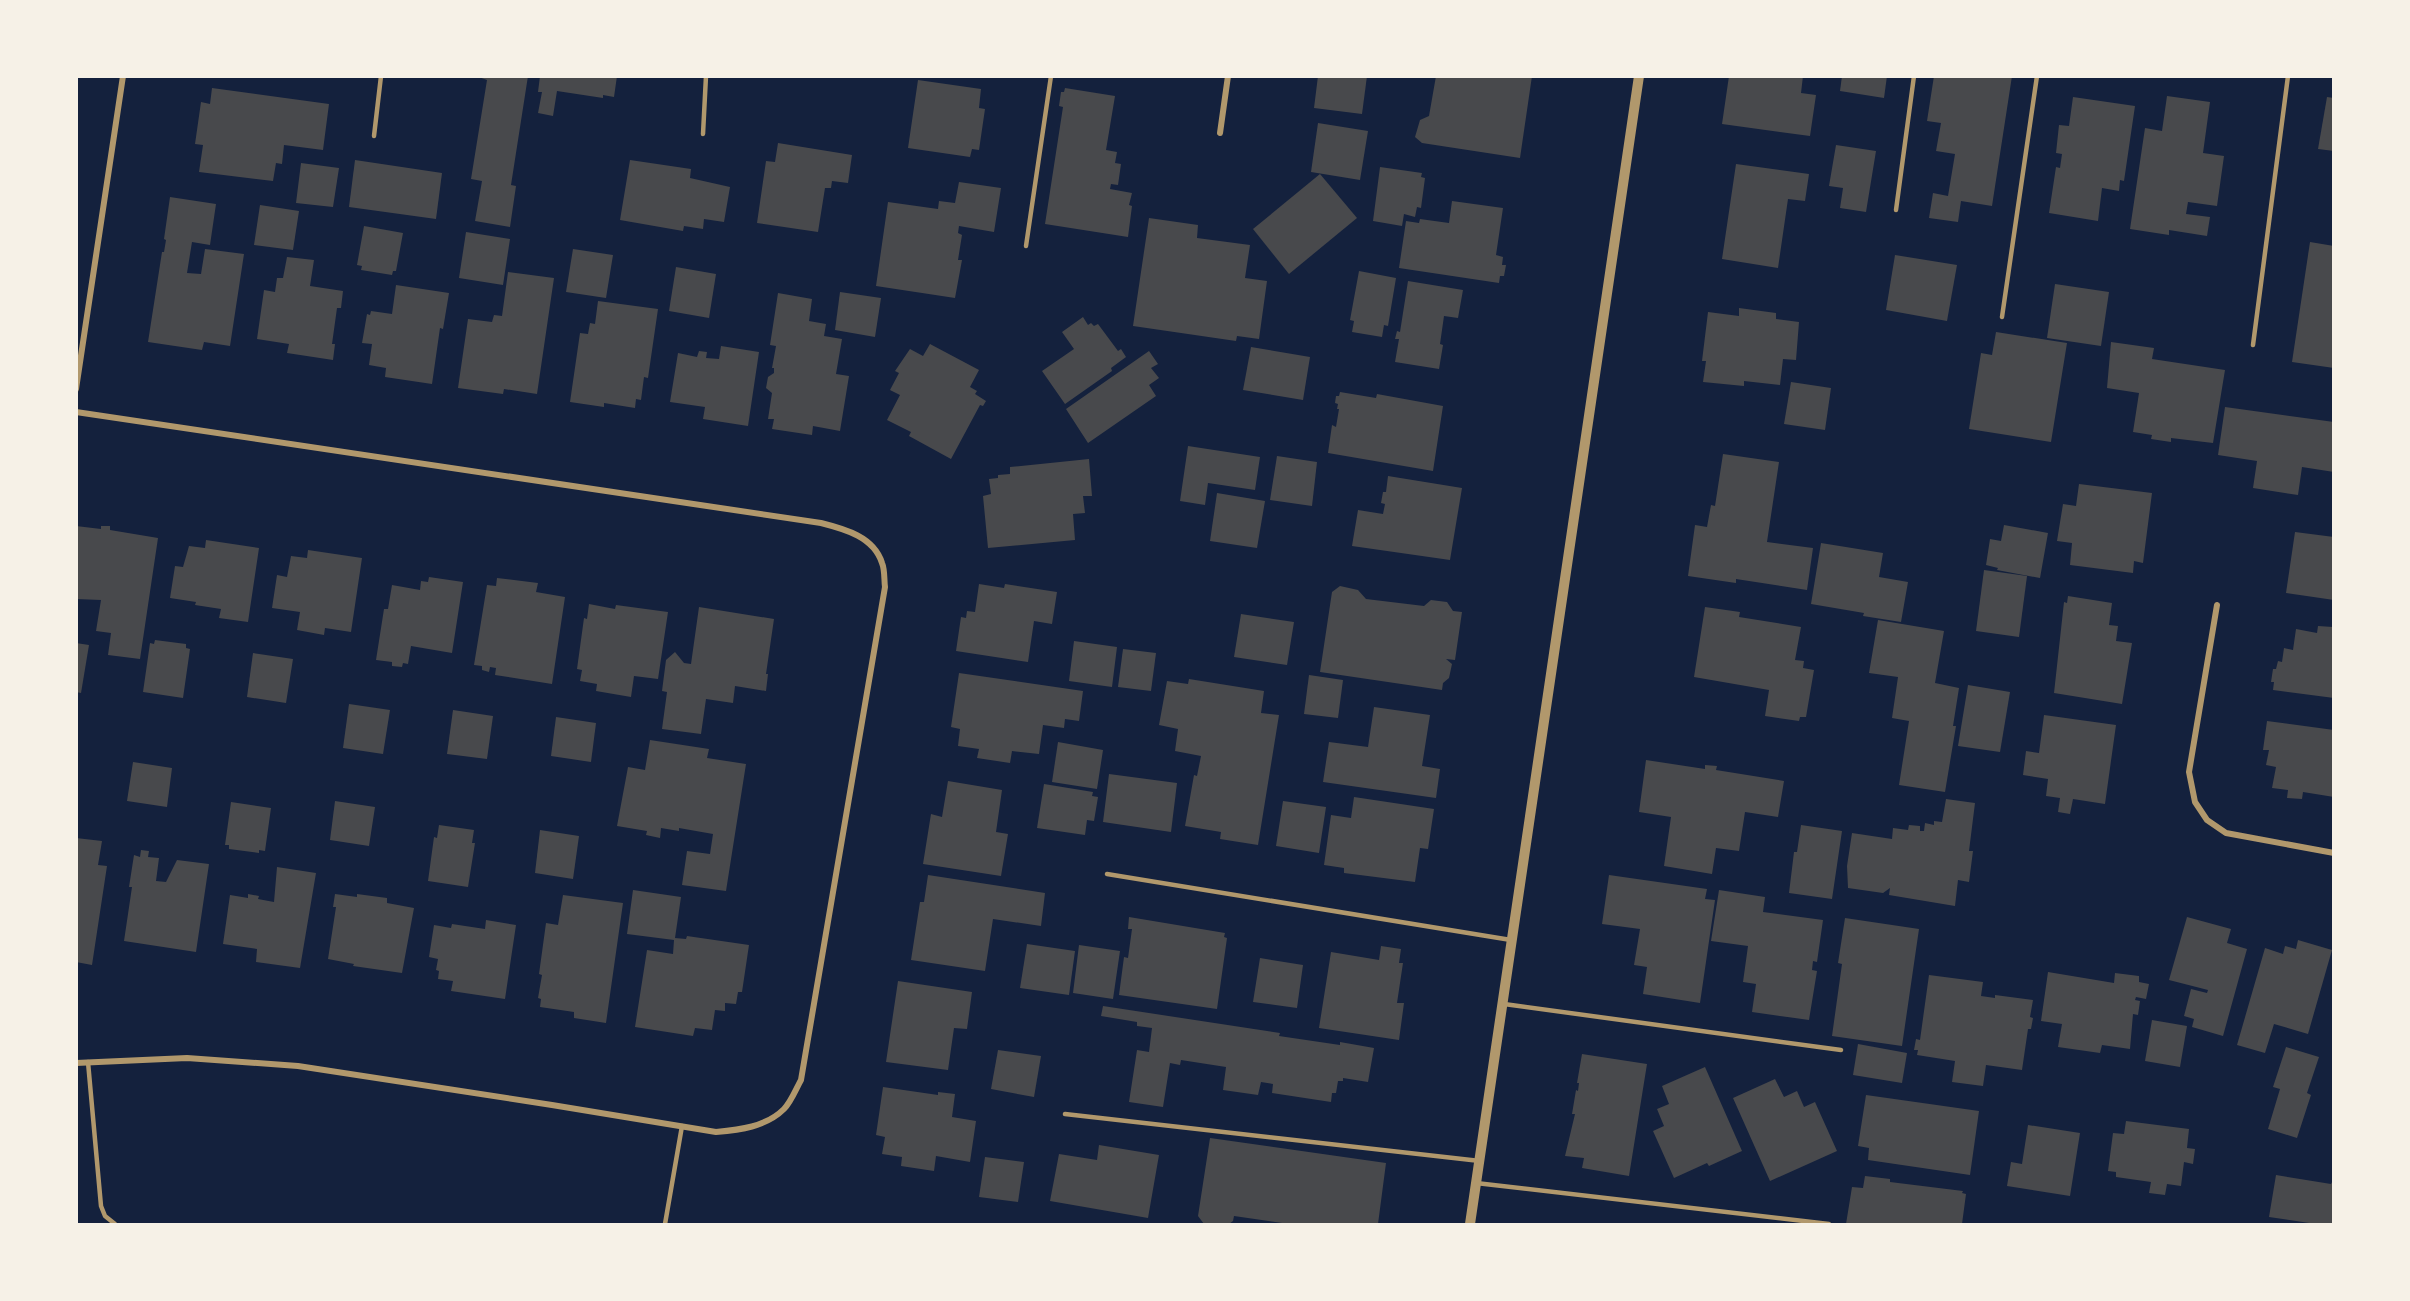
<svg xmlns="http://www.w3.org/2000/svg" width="2410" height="1301" viewBox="0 0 2410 1301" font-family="'Fira Sans Condensed',sans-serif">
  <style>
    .building { fill: #48494c }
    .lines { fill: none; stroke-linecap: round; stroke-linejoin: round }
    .service { stroke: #b1986c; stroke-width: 4.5 }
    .minor { stroke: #b1986c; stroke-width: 6 }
    .tertiary { stroke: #b1986c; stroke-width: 10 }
  </style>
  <rect width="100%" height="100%" fill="#14213d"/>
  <!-- building -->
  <g class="building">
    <path d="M476 76H528L511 185 516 186 510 227 475 221 482 181 471 179 487 80Z"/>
    <path d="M540 76H617L614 97 603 95V98L557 91 553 116 538 113 542 92H538Z"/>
    <path d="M1318 76H1367L1362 114 1314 108Z"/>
    <path d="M1436 76H1532L1520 158 1422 143 1415 137 1420 120 1429 116Z"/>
    <path d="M1729 76H1803L1801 93 1816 95 1810 136 1722 124Z"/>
    <path d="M1842 76H1887L1884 98 1840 91Z"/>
    <path d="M1934 76H2012L1992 206 1961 201 1958 222 1929 218 1933 193 1948 196 1955 154 1936 151 1941 123 1927 121Z"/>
    <path d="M918 80 981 89 979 108 985 109 979 150 972 149 970 157 908 148Z"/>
    <path d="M212 88 329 104 323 150 284 145 282 164 276 163 273 181 199 172 203 145 195 144 201 102 210 104Z"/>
    <path d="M1065 88 1115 96 1106 150 1117 152 1115 163 1121 164 1118 185 1111 184 1110 189 1132 193 1129 205 1132 206 1128 237 1045 224 1063 107 1059 106 1061 92H1064Z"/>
    <path d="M2167 96 2210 102 2203 153 2224 156 2217 206 2188 202 2186 214 2210 217 2207 236 2169 230V235L2130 229 2145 128 2162 131Z"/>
    <path d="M2073 97 2135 106 2124 181 2120 180 2119 191 2102 188 2098 221 2049 213 2056 167 2060 168 2062 154 2056 153 2059 125 2069 126Z"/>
    <path d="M2327 97 2334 98V151L2318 149Z"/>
    <path d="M1318 123 1368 131 1360 180 1311 172Z"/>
    <path d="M778 143 852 155 848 183 832 181 831 188H825L818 232 757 223 766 161 775 162Z"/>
    <path d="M1836 145 1876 151 1866 212 1840 208 1843 188 1829 186Z"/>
    <path d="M355 160 442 173 436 219 349 207Z"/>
    <path d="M630 160 691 169 690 178 730 187 724 222 704 219 703 229 684 226 683 231 620 220Z"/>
    <path d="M301 163 339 168 333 207 296 203Z"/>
    <path d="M1736 164 1809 174 1805 201 1788 199 1778 268 1722 259Z"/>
    <path d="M1380 167 1422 173 1421 177 1425 178 1421 208 1417 207 1415 217 1404 214 1402 226 1373 221Z"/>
    <path d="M1320 174 1357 218 1289 274 1253 229Z"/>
    <path d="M959 182 1001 188 994 232 959 226 958 233 962 235 958 260H962L955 298 876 286 888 202 938 209 939 201 955 203Z"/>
    <path d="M170 197 216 204 210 245 192 242 187 273 201 274 205 249 244 254 230 346 204 342 202 350 148 342 162 252H164L166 240 164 239Z"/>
    <path d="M1452 201 1503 208 1496 255 1503 257 1502 265H1506L1504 276H1500L1499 283 1399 268 1406 221 1419 223 1420 219 1449 223Z"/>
    <path d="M260 205 299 211 293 250 254 245Z"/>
    <path d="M1149 218 1198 225 1197 238 1250 245 1245 278 1267 281 1259 339 1237 336 1236 341 1133 326Z"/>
    <path d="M364 226 403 233 396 271H393L392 275 361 270 362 266 357 265Z"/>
    <path d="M466 232 510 239 503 285 459 278Z"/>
    <path d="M2310 242 2334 246V368L2292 362Z"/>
    <path d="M573 249 613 255 606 298 566 292Z"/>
    <path d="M1895 255 1957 265 1947 321 1886 310Z"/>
    <path d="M287 257 314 260 310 286 343 291 341 308H337L332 344H335L333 360 287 353 289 344 257 339 264 290 275 292 277 278H283Z"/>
    <path d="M676 267 716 274 709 318 669 311Z"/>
    <path d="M1359 271 1396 278 1388 326 1384 325 1382 337 1352 332 1354 321 1350 320Z"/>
    <path d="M508 272 554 278 537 394 504 389 503 394 458 388 468 319 492 322 494 315 502 316Z"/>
    <path d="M1408 281 1463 290 1458 318 1444 316 1440 344 1443 345 1439 369 1395 362 1399 339H1395L1397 331 1400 332Z"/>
    <path d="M2055 284 2109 292 2101 346 2047 338Z"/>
    <path d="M396 285 449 293 443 329 440 328 432 384 385 377 386 368 369 365 372 344 362 343 367 314 370 315 371 311 392 314Z"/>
    <path d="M840 292 881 298 875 337 835 330Z"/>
    <path d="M778 293 812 299 809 321 826 324 824 336 842 339 836 374 849 376 840 431 813 426 812 435 772 429 774 419H768L772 393 766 388 768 377 774 373V368H772L776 346 770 345Z"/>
    <path d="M598 301 658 309 648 378 644 377 641 400 636 399 635 408 604 403V407L570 402 580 333 588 334 590 323 595 324Z"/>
    <path d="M1739 308 1776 313V319L1799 322 1796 360 1783 359 1780 385 1744 381V386L1703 382 1706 361H1702L1708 312 1739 316Z"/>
    <path d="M1083 317 1088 325 1091 323 1094 326 1098 324 1118 351 1121 349 1126 357 1111 368 1112 371 1065 404 1042 371 1074 349 1062 332Z"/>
    <path d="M1996 332 2067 343 2051 442 1969 429 1981 353 1992 355Z"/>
    <path d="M2111 342 2154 348 2152 359 2225 370 2213 443 2171 438V442L2151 439 2152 435 2133 432 2139 393 2107 388Z"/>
    <path d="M930 344 979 370 970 387 977 391 975 394 986 401 983 406 980 405 951 459 909 436 911 432 887 420 900 395 890 390 899 373 895 371 910 349 923 356Z"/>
    <path d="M721 346 759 352 748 426 703 419 705 407 670 402 678 353 697 357 699 351 707 352 706 358 719 359Z"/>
    <path d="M1251 347 1310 357 1303 400 1243 390Z"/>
    <path d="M1149 351 1158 364 1151 368 1159 378 1149 385 1156 396 1088 443 1066 409Z"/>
    <path d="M1791 382 1831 388 1825 430 1784 424Z"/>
    <path d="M1340 392 1376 398 1377 394 1443 406 1433 471 1328 453 1332 425 1336 427 1339 409H1337L1338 404 1335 403 1336 396H1339Z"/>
    <path d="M2225 407 2334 422V472L2302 467 2298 495 2253 488 2257 461 2218 455Z"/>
    <path d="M1188 446 1260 457 1255 490 1208 483 1205 505 1180 501Z"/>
    <path d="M1723 454 1779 462 1767 542 1813 548 1807 590 1736 579V583L1688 576 1695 525 1707 527 1711 505 1715 506Z"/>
    <path d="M1277 456 1317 462 1312 506 1270 500Z"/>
    <path d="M1089 459 1092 496H1083L1085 513 1073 514 1075 540 988 548 983 496 991 494 989 479 998 478V475L1010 474V467Z"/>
    <path d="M1388 476 1462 488 1450 560 1352 546 1358 510 1383 514 1385 504 1381 503 1383 492H1386Z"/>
    <path d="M2079 484 2152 493 2143 563 2134 561 2133 573 2070 565 2072 543 2057 541 2063 504 2076 506Z"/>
    <path d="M1217 493 1265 501 1257 548 1210 541Z"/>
    <path d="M2004 525 2048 533 2040 578 1997 570 1998 568 1986 565 1990 539 2001 541Z"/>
    <path d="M76 526 101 529V526H110V530L158 538 140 659 108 655 111 633 96 631 101 600 76 599Z"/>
    <path d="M2295 532 2334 537V600L2286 593Z"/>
    <path d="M206 540 259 548 248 622 219 618 221 609 195 605 196 602 170 598 175 566 183 567 189 546 205 548Z"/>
    <path d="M1821 543 1883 553 1879 577 1908 582 1901 622 1863 616 1864 613 1811 604Z"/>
    <path d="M308 550 362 558 351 632 325 628 324 635 297 630 300 612 272 608 277 575 287 577 291 556 307 558Z"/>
    <path d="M1984 570 2027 576 2019 637 1976 631Z"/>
    <path d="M429 577 463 582 452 653 411 646 408 664 403 663 402 667 392 666V662L376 660 384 609H388L392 585 420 590 421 581 428 582Z"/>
    <path d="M497 578 538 583 536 592 565 597 552 684 495 675 496 668 490 667 489 672 482 670V666L474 665 487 585 496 586Z"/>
    <path d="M979 584 1004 588 1005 584 1057 592 1052 624 1034 621 1028 662 956 651 961 617 966 618 967 611 975 612Z"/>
    <path d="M1340 586 1358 590 1366 599 1424 606 1431 600 1447 602 1453 611 1462 612 1455 660 1446 659 1452 664 1449 678 1443 683 1442 690 1320 672 1332 592Z"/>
    <path d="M2068 596 2112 603 2109 625 2118 626 2116 641 2132 643 2122 704 2054 693 2064 602 2067 603Z"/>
    <path d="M589 604 615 609 616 605 668 612 658 679 634 676 631 697 596 691 597 684 580 681 582 670 577 669 584 618 587 619Z"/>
    <path d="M699 607 774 619 766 674H768L766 691 735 686 733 703 706 699 701 734 662 729 667 692 662 691 666 660 675 652 684 663 691 664Z"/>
    <path d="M1705 607 1740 612 1739 617 1801 627 1795 660 1804 661 1803 668 1814 670 1806 717H1800L1799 721 1765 716 1769 690 1694 677Z"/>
    <path d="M1241 614 1294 622 1287 665 1234 657Z"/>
    <path d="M1878 620 1944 631 1935 683 1959 688 1953 726H1956L1945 792 1899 785 1909 721 1892 718 1898 677 1869 673Z"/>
    <path d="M2318 626 2333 627 2334 698 2273 690 2274 682H2271L2273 669H2276L2278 661 2282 662 2284 648 2293 650 2296 629 2317 633Z"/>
    <path d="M155 640 186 644V648L190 649 183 698 143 692 150 643 154 644Z"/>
    <path d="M1074 641 1117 647 1112 687 1069 681Z"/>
    <path d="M76 643 89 645 81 693 76 692Z"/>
    <path d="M1123 649 1156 653 1151 691 1118 687Z"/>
    <path d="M253 653 293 659 286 703 247 697Z"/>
    <path d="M959 673 1083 691 1079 721 1065 719 1064 728 1043 725 1039 754 1012 751 1010 763 977 758 979 749 958 746 960 729 951 727Z"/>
    <path d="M1309 675 1343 680 1338 718 1304 714Z"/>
    <path d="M1189 679 1264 691 1261 713 1279 715 1258 845 1220 839 1221 832 1185 826 1194 775 1197 776 1201 756 1175 751 1178 729 1159 725 1167 681 1188 684Z"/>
    <path d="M1968 685 2010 692 2000 752 1958 746Z"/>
    <path d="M349 704 390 710 383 754 343 748Z"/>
    <path d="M1374 707 1430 715 1422 766 1440 769 1436 798 1323 782 1329 742 1368 747Z"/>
    <path d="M453 710 493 716 487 759 447 754Z"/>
    <path d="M2044 715 2116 725 2105 804 2073 799 2070 814 2058 812 2060 798 2046 796 2048 779 2023 775 2026 751 2039 753Z"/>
    <path d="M556 717 596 723 591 762 551 756Z"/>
    <path d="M2267 721 2334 730V797L2303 792 2302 799 2287 798 2288 790 2272 788 2276 767 2266 765 2269 750H2263Z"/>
    <path d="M650 740 709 749 707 758 746 764 726 891 682 885 687 851 710 854 713 834 679 828V831L661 828 660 838 646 835 647 831 617 826 628 767 645 770Z"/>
    <path d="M1058 742 1103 750 1097 789 1052 782Z"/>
    <path d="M1646 760 1705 769V765L1717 766 1716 770 1784 781 1778 817 1745 812 1739 851 1716 848 1712 874 1664 866 1671 817 1639 812Z"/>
    <path d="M133 762 172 768 167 807 127 801Z"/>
    <path d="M1109 774 1177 783 1171 832 1103 822Z"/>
    <path d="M948 781 1002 790 996 832 1008 834 1001 876 923 864 931 814 942 817Z"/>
    <path d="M1044 784 1093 792 1092 796 1098 797 1094 821 1087 820 1085 835 1037 828Z"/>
    <path d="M1354 797 1434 809 1428 849 1420 848 1415 882 1344 873V868L1324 865 1331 815 1351 818Z"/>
    <path d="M1946 799 1975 803 1969 851H1973L1969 882 1958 880 1955 906 1889 895 1890 888 1883 893 1848 888 1847 866 1852 833 1892 839 1893 828 1908 830 1909 825 1920 826V831H1924L1925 823 1934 825V821L1942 822Z"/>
    <path d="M335 801 375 807 369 846 330 840Z"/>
    <path d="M1283 801 1326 807 1319 853 1276 846Z"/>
    <path d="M231 802 271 808 265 851 259 850V853L229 849V845H225Z"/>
    <path d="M439 825 474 830 472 843H475L468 887 428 881 434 837 437 838Z"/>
    <path d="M1801 825 1842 831 1832 899 1789 893 1794 852H1797Z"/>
    <path d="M540 830 579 836 573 879 535 873Z"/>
    <path d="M76 838 102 841 98 865 107 866 92 965 76 962Z"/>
    <path d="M141 850 149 851 148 857 159 858 156 881 166 882 177 860 209 864 196 952 124 941 132 887H129L134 855 140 857Z"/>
    <path d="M277 867 316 873 300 968 256 962 257 949 223 944 230 895 248 898V894L259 896 258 899 274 902Z"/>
    <path d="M928 875 1045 893 1041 926 993 919 985 971 911 960 920 902H924Z"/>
    <path d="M1609 875 1707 889 1705 899 1715 900 1700 1003 1643 994 1647 967 1634 965 1640 929 1602 924Z"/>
    <path d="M633 890 681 897 675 938 686 939 687 936 749 945 742 992H738L736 1004 725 1003V1011L715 1010 712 1030 695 1028 693 1036 635 1027 647 950 673 954 674 940 627 934Z"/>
    <path d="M1719 890 1765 897 1763 912 1823 920 1817 962 1813 961 1812 970 1817 971 1809 1020 1752 1012 1756 984 1743 982 1748 946 1711 941Z"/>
    <path d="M335 894 357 897V894L387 898V903L414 908 402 973 353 966 354 964 328 959 336 907H333Z"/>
    <path d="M563 895 623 903 606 1023 574 1018V1012L540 1007 541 999 538 998 542 975 539 974 546 923 558 925Z"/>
    <path d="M1129 917 1225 933 1224 937 1227 938 1217 1009 1119 995 1124 957 1128 958 1132 929H1128Z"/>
    <path d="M2187 917 2231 929 2227 943 2247 949 2223 1036 2192 1027 2194 1019 2184 1016 2191 989 2207 993 2208 990 2169 980Z"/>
    <path d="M1845 918 1919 929 1902 1046 1832 1036 1842 964 1838 963Z"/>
    <path d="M486 920 516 925 505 999 451 991 453 981 438 979 439 971 436 970 438 959 429 957 434 925 451 928 452 924 485 929Z"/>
    <path d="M2298 940 2332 950 2308 1034 2274 1024 2265 1053 2237 1045 2265 948 2283 954 2285 946 2296 949Z"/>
    <path d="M1027 944 1075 951 1069 995 1020 988Z"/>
    <path d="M1079 945 1120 951 1113 999 1073 993Z"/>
    <path d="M1381 946 1401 949 1399 963H1403L1397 1003H1404L1399 1040 1319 1028 1331 952 1379 960Z"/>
    <path d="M1260 958 1303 965 1297 1008 1253 1002Z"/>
    <path d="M2048 972 2114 983 2115 973 2139 976V982L2149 984 2146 999 2136 997 2135 1000 2140 1001 2138 1015 2133 1014 2130 1049 2102 1045 2100 1053 2058 1047 2062 1024 2041 1021Z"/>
    <path d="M1929 975 1983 982 1981 996 1995 998V995L2033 1000 2030 1017 2033 1018 2031 1029H2028L2022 1070 1986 1065 1983 1086 1952 1082 1955 1061 1917 1055 1918 1050H1914L1916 1039 1920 1040Z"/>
    <path d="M898 981 972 992 967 1029 954 1028 948 1070 886 1062Z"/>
    <path d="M1103 1006 1280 1033 1279 1036 1340 1045V1042L1374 1048 1368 1082 1343 1078V1081H1338L1336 1093H1332L1331 1102 1272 1093 1273 1084 1261 1082 1258 1095 1223 1090 1226 1067 1181 1060 1180 1065 1170 1063 1163 1107 1129 1102 1137 1050 1149 1052 1152 1028 1137 1026V1022L1101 1016Z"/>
    <path d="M2152 1020 2187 1026 2180 1067 2145 1061Z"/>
    <path d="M1858 1044 1907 1053 1902 1083 1853 1075Z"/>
    <path d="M2286 1047 2319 1057 2307 1093 2311 1095 2297 1138 2268 1129 2280 1089 2273 1087Z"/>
    <path d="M998 1050 1041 1056 1034 1097 991 1089Z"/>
    <path d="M1582 1054 1647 1064 1629 1176 1582 1168 1584 1158 1565 1156 1575 1114H1572L1576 1090 1578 1091 1579 1083H1577Z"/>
    <path d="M1705 1067 1742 1151 1709 1166 1707 1163 1674 1178 1653 1131 1664 1126 1657 1109 1669 1104 1662 1086Z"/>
    <path d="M1775 1079 1784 1097 1797 1091 1804 1107 1815 1102 1837 1151 1770 1181 1733 1098Z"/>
    <path d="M883 1087 938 1095V1092L955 1094 952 1117 976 1121 970 1162 936 1156 934 1171 901 1166 902 1157 882 1154 885 1137 876 1135Z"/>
    <path d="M1866 1095 1979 1111 1970 1175 1868 1160 1869 1148 1858 1146Z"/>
    <path d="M2126 1121 2189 1129 2187 1148 2195 1149 2193 1164 2184 1162 2181 1186 2167 1184 2165 1195 2149 1193 2151 1182 2116 1177V1172L2108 1171 2113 1133 2124 1134Z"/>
    <path d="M2028 1125 2080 1133 2070 1196 2007 1186 2011 1162 2022 1164Z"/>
    <path d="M1210 1138 1386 1163 1378 1224H1289L1234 1216 1233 1221 1229 1224H1204L1198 1216Z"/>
    <path d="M1099 1145 1159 1155 1148 1218 1050 1201 1059 1154 1097 1160Z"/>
    <path d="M985 1157 1024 1162 1018 1202 979 1197Z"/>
    <path d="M2276 1175 2331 1184 2334 1178V1224H2316L2269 1217Z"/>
    <path d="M1865 1176 1890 1179V1182L1963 1191 1962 1193 1966 1194 1962 1224H1846L1852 1187 1863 1188Z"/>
  </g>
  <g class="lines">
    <!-- service -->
    <g class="service">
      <path d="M703 134 706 76"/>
      <path d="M374 136 381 76"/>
      <path d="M1896 210 1914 76"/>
      <path d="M1026 246 1051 76"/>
      <path d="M2002 317 2037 76"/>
      <path d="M2253 345 2288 76"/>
      <path d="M1107 874 1511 940"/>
      <path d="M1504 1004 1841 1050"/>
      <path d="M88 1062 101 1206 105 1216 115 1224"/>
      <path d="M1065 1114 1480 1161"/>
      <path d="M1476 1183 1829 1224"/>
      <path d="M665 1224 682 1126"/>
    </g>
    <!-- minor -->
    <g class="minor">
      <path d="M1220 133 1228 76"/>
      <path d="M76 389 123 76"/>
      <path d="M76 412 821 523C845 529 874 537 882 563 885 570 884 580 885 587L801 1080C796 1089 791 1102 784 1109 766 1127 739 1130 716 1132L552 1105 298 1066 187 1058 76 1063"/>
      <path d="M2217 605 2189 772 2195 802 2207 820 2226 833 2334 853"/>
    </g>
    <!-- tertiary -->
    <path class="tertiary" d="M1470 1224 1639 76"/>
  </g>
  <!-- border -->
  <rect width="2410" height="1301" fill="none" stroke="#f6f1e7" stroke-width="156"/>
</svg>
